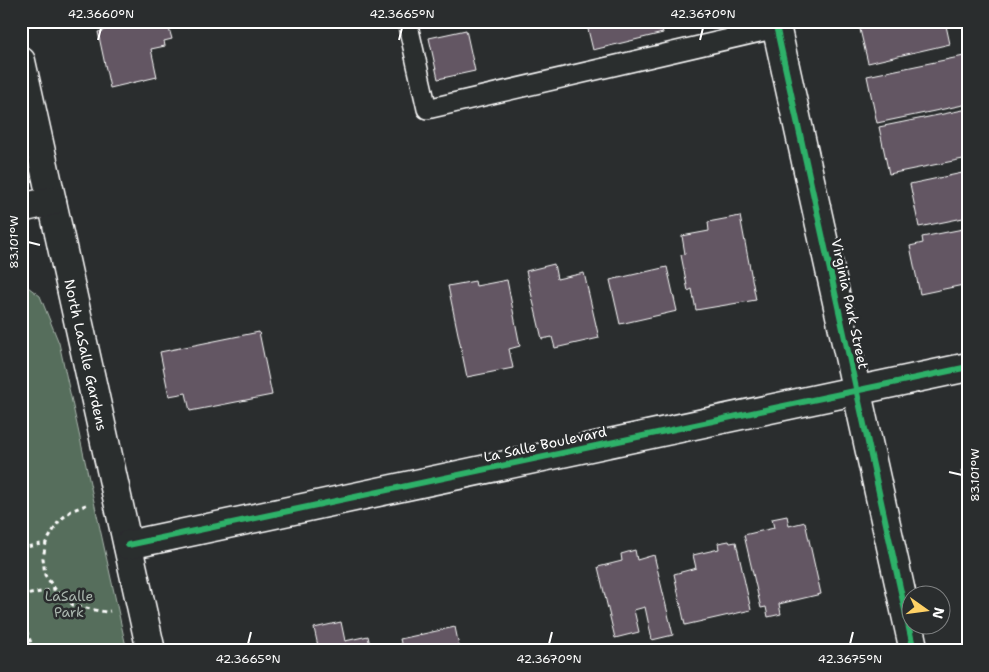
<svg xmlns="http://www.w3.org/2000/svg" width="989" height="672" viewBox="0 0 989 672" font-family="'Shantell Sans',sans-serif">
  <style>
    .green { fill: #566e5c; stroke: #aab6ae }
    .building { fill: #635764; stroke: #fff }
    .lines { fill: none; stroke-linecap: round; stroke-linejoin: round }
    .lane-casing { stroke: #fff; stroke-width: 22 }
    .street-casing { stroke: #fff; stroke-width: 31 }
    .path { stroke: #fff; stroke-width: 3; stroke-dasharray: 4 4; stroke-linecap: butt }
    .lane { stroke: #2a2d2e; stroke-width: 19 }
    .street { stroke: #2a2d2e; stroke-width: 28 }
    .cycleway-casing { stroke: #2a2d2e; stroke-width: 9 }
    .cycleway { stroke: #2db169; stroke-width: 6 }
    .ticks { fill: none; stroke: #fff; stroke-width: 2 }
    .labels { text-anchor: middle; stroke-width: 5; stroke-linejoin: round; paint-order: stroke }
    .street-label { font-size: 14px; fill: #fff; stroke: #2a2d2e }
    .park-label { font-size: 14px; fill: #aab6ae; stroke: #2a2d2e }
    .neatline { fill: none; stroke: #fff; stroke-width: 2 }
    .ticks-label { font-size: 12px; text-anchor: middle; fill: #fff }
  </style>
  <rect width="100%" height="100%" fill="#2a2d2e"/>
  <filter id="ink" filterUnits="userSpaceOnUse"><feTurbulence type="fractalNoise" baseFrequency=".02" numOctaves="2"/><feDisplacementMap in="SourceGraphic" scale="10" xChannelSelector="R" yChannelSelector="G"/><feConvolveMatrix kernelMatrix="1 2 1 2 8 2 1 2 1" color-interpolation-filters="sRGB"/></filter>
  <g filter="url(#ink)">
    <!-- green -->
    <path class="green" d="M21 282 40 296 59 343 127 651H21Z"/>
    <!-- building -->
    <g class="building">
      <path d="M102 21H182L168 25 172 39 164 41 165 46 151 49 157 77 110 88 98 32 104 31Z"/>
      <path d="M586 21H660L663 33 593 50Z"/>
      <path d="M858 21H945L950 44 868 63Z"/>
      <path d="M466 30 475 71 438 79 429 38Z"/>
      <path d="M964 56 968 75V104L877 123 867 76Z"/>
      <path d="M968 109V158L889 174 879 127Z"/>
      <path d="M967 172 968 217 919 227 910 184Z"/>
      <path d="M740 216 756 300 696 310 692 289 688 291 681 255 685 254 682 236 709 231 708 222Z"/>
      <path d="M968 228V284L920 294 910 246 923 243 922 237Z"/>
      <path d="M554 264 557 279 584 273 599 338 555 348 552 337 542 339 526 271Z"/>
      <path d="M667 267 677 311 620 324 610 280Z"/>
      <path d="M507 280 520 346 509 349 513 368 467 377 448 286 475 281 476 286Z"/>
      <path d="M259 332 272 395 190 411 186 393 169 396 160 352Z"/>
      <path d="M968 469V499L961 470Z"/>
      <path d="M787 516 789 526 805 522 821 594 779 604 781 614 768 617 766 607 761 608 744 535 774 528 772 519Z"/>
      <path d="M729 541 730 543 736 542 751 610 685 625 674 574 696 568 693 555 719 549 718 543Z"/>
      <path d="M635 550 637 560 654 555 673 635 652 640 645 607 634 610 639 632 615 638 598 567 622 561 621 554Z"/>
      <path d="M341 622 345 641 368 636 371 651H296L318 646 314 628Z"/>
      <path d="M455 627 460 651H403L400 639Z"/>
    </g>
    <g class="lines">
      <!-- lane casing -->
      <g class="lane-casing">
        <path id="lane" d="M407 21 427 109 777 28"/>
      </g>
      <!-- street casing -->
      <g class="street-casing">
        <g id="street">
          <path d="M775 21 914 651"/>
          <path id="s1" d="M21 61 151 651"/>
          <path d="M21 208 52 201"/>
          <path d="M128 545 968 367"/>
        </g>
      </g>
      <!-- path -->
      <g class="path">
        <path d="M86 505 71 511 59 521 46 543 43 558 45 575 55 589 73 605 95 610 106 612 110 611"/>
        <path d="M21 548 46 543"/>
        <path d="M21 596 55 589"/>
        <path d="M21 616 34 651"/>
      </g>
      <!-- lane -->
      <use href="#lane" class="lane"/>
      <!-- street -->
      <use href="#street" class="street"/>
      <!-- cycleway casing -->
      <g class="cycleway-casing">
        <g id="cycleway">
          <path d="M775 21 914 651"/>
          <path d="M128 545 968 367"/>
        </g>
      </g>
      <!-- cycleway -->
      <use href="#cycleway" class="cycleway"/>
    </g>
  </g>
  <!-- ticks -->
  <path class="ticks" d="M98 40 101 28M399 40 402 28M700 40 703 28M28 242 40 245M949 472 962 475M248 644 251 632M549 644 552 632M850 644 853 632"/>
  <g class="labels">
    <!-- street labels -->
    <g class="street-label">
      <text transform="translate(850 304) rotate(78)" y="5">Virginia Park Street</text>
      <text dy="5" stroke="none"><textPath href="#s1" startOffset="301">North LaSalle Gardens</textPath></text>
      <text transform="translate(545 444) rotate(-12)" y="5">La Salle Boulevard</text>
    </g>
    <!-- park labels -->
    <g class="park-label">
      <text x="69" y="601">LaSalle<tspan x="69" dy="16">Park</tspan></text>
    </g>
  </g>
  <!-- margin -->
  <rect width="989" height="672" fill="none" stroke="#2a2d2e" stroke-width="55"/>
  <!-- north arrow -->
  <g transform="translate(926 610) rotate(104)"><circle r="24" fill="#2a2d2e" stroke="#7f8182"/>
  <path d="M0-4L9 19L0 12L-9 19Z" fill="#ffd166"/>
  <text y="-8" font-size="14" font-weight="bold" text-anchor="middle" fill="#ffffff">N</text>
  </g>
  <rect x="28" y="28" width="934" height="616" class="neatline"/>
  <g class="ticks-label">
    <text x="101" y="18">42.3660°N</text>
    <text x="402" y="18">42.3665°N</text>
    <text x="703" y="18">42.3670°N</text>
    <text transform="translate(14 242) rotate(-90)" y="4">83.101°W</text>
    <text transform="translate(975 475) rotate(-90)" y="4">83.101°W</text>
    <text x="248" y="663">42.3665°N</text>
    <text x="549" y="663">42.3670°N</text>
    <text x="850" y="663">42.3675°N</text>
  </g>
</svg>
